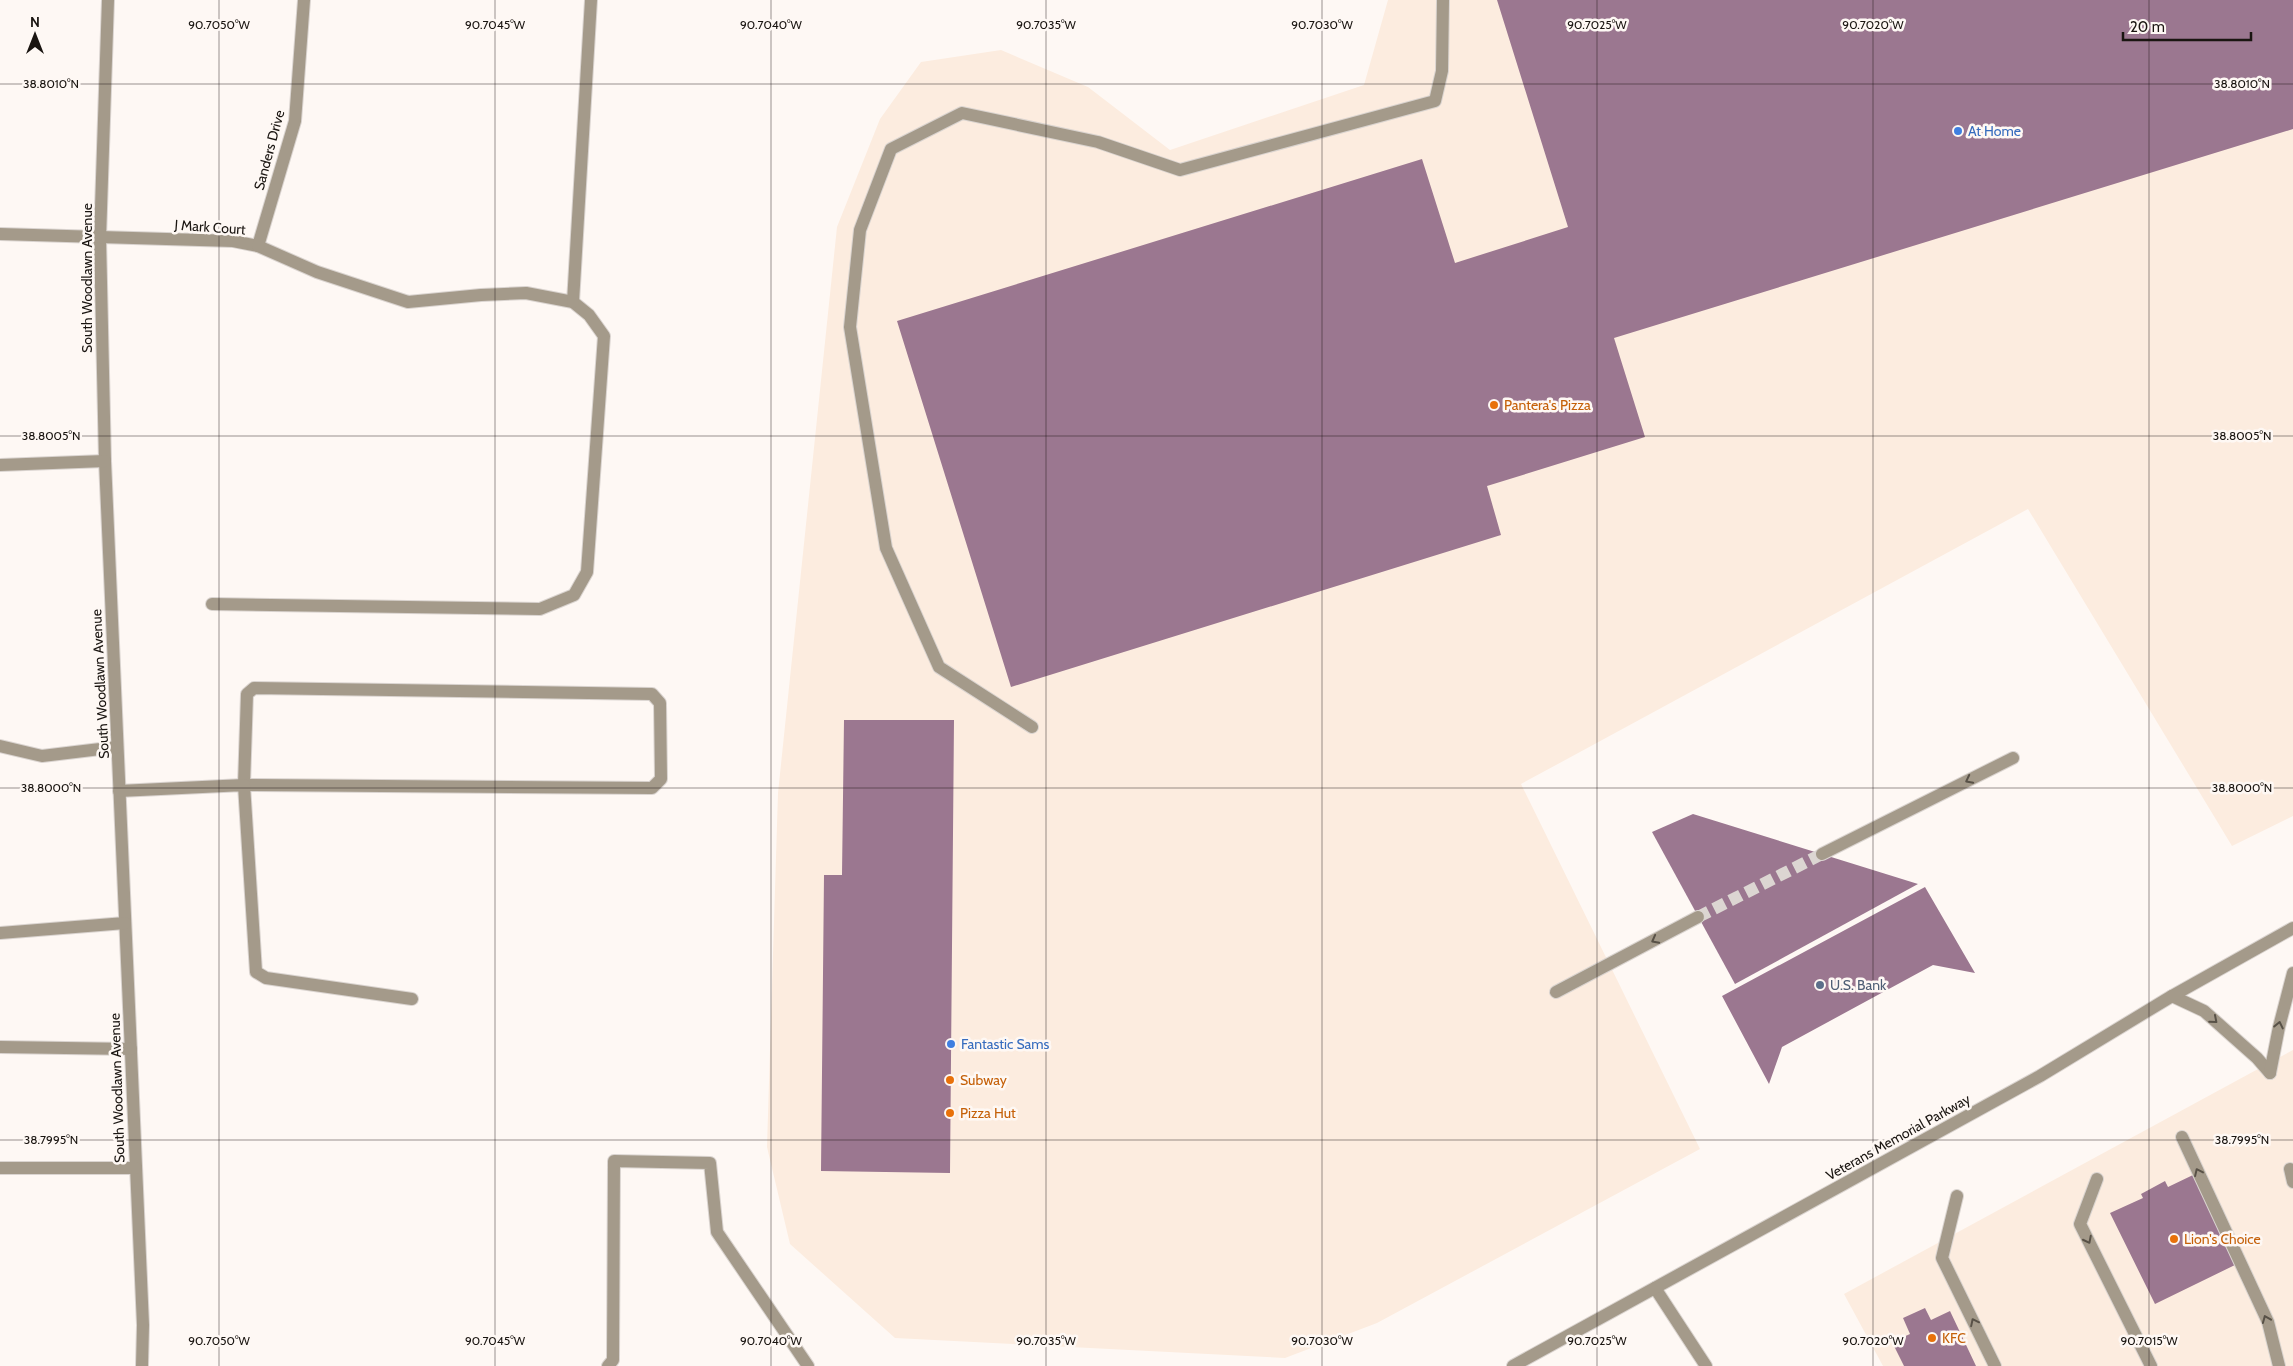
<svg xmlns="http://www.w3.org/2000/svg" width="2293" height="1366" viewBox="0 0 2293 1366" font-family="Cabin,sans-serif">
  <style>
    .built { fill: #fcecdf }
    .building { fill: #9b7790 }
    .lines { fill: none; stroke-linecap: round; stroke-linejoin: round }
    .minor-tunnel { stroke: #dcd6d2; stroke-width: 12; stroke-dasharray: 12 6; stroke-linecap: butt }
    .minor-casing { stroke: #dad4d0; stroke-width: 14 }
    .minor { stroke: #a49a8a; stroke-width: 12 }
    .oneway { stroke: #585147 }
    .ticks { fill: none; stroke: #1a1511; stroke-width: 1; stroke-opacity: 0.45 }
    .shop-dot { fill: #3f7fe0; stroke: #fef8f4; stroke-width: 2 }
    .food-dot { fill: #e8710a; stroke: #fef8f4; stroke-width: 2 }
    .service-dot { fill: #5c6f8a; stroke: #fef8f4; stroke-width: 2 }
    .labels { text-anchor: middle; stroke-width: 5; stroke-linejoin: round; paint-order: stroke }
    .shop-label { font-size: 14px; fill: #366cbe; stroke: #fef8f4; text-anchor: start }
    .street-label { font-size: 14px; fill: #1a1511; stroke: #fef8f4 }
    .food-label { font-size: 14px; fill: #c56008; stroke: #fef8f4; text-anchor: start }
    .service-label { font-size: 14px; fill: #4e5e75; stroke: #fef8f4; text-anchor: start }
    .ticks-label { font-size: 12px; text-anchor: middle; fill: #1a1511; stroke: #fef8f4; stroke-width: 5; stroke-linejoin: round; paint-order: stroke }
  </style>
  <rect width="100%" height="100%" fill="#fef8f4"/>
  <!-- built -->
  <g class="built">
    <path d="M1388 0H2293V816L2232 846 2028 509 1521 784 1700 1149 1377 1323 1285 1358 895 1338 790 1244 767 1147 778 793 837 227 880 119 921 62 1001 50 1088 87 1170 150 1364 85Z"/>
    <path d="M2293 1050V1366H1883L1844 1294Z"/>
  </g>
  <!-- building -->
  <g class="building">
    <path d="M1497 0H2293V129L1614 338 1645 437 1487 486 1501 535 1011 687 897 321 1422 159 1455 263 1568 227Z"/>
    <path d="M844 720H954L950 1173 821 1171 824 875H842Z"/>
    <path d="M1693 814 1918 884 1735 984 1652 832Z"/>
    <path d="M1925 887 1975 973 1933 965 1782 1047 1769 1084 1722 996Z"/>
    <path d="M2193 1175 2237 1264 2155 1304 2110 1213 2143 1198 2141 1194 2165 1181 2168 1187Z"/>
    <path d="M1925 1308 1931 1320 1950 1311 1976 1366H1904L1892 1342 1910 1334 1903 1318Z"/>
  </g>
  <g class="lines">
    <!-- minor-tunnel -->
    <path class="minor-tunnel" d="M1698 917 1822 854"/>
    <!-- minor casing -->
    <g class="minor-casing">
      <g id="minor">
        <path d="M108 0 100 238 105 461 143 1325 142 1366"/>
        <path d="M0 234 233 241 258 246 317 272 408 302 481 295 526 293 573 302 589 315 604 336 587 572 574 595 540 609 212 604"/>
        <path d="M258 246 295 121 304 0"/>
        <path d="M573 302 591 0"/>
        <path d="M0 465 105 461"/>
        <path d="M254 688 652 694 660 703 661 779 652 788 244 785 247 694Z"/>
        <path d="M1032 727 939 667 886 548 850 327 860 230 891 149 962 113 1098 142 1180 170 1435 101 1442 71 1443 0"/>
        <path d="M0 746 42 756 117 747"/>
        <path d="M119 791 244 785 256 972 266 978 412 999"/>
        <path d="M1822 854 2013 758"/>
        <path d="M0 933 125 923"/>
        <path d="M1556 992 1698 917"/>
        <path d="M2172 996 2204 1011 2257 1058 2270 1073"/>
        <path d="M0 1047 131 1049"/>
        <path d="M2270 1073 2279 1027 2293 973"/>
        <path d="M2182 1137 2268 1322 2279 1366"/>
        <path d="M0 1168H136"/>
        <path d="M2290 1169 2293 1182"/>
        <path d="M2097 1179 2080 1224 2151 1366"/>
        <path d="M1957 1196 1942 1258 1995 1366"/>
        <path d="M1655 1288 1706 1366"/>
        <path d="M608 1366 613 1360 614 1161 710 1163 717 1232 808 1366"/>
        <path d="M1513 1366 2040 1076 2172 996 2293 928"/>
      </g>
    </g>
    <!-- minor -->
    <use href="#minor" class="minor"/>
  </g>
  <!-- one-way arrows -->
  <defs><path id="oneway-chevron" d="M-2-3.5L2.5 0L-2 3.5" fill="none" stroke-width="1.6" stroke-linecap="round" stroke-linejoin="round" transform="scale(1.25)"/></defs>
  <g class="oneway">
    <use href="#oneway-chevron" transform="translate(1969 780) rotate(153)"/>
    <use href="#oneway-chevron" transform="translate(1655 940) rotate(152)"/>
    <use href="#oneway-chevron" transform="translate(2214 1020) rotate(41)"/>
    <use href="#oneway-chevron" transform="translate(2279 1025) rotate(-78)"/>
    <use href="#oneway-chevron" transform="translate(2198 1172) rotate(-115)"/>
    <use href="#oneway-chevron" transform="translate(2088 1240) rotate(63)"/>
    <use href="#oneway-chevron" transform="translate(2266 1319) rotate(-112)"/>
    <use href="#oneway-chevron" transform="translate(1974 1322) rotate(-116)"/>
  </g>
  <!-- ticks -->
  <path class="ticks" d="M219 0V1366M495 0V1366M771 0V1366M1046 0V1366M1322 0V1366M1597 0V1366M1873 0V1366M2149 0V1366M0 84H2293M0 436H2293M0 788H2293M0 1140H2293"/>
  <!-- markers -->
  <g class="shop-dot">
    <circle cx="1958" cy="131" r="5"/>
    <circle cx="951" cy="1044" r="5"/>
  </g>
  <g class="food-dot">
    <circle cx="1494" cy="405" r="5"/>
    <circle cx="950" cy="1080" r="5"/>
    <circle cx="950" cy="1113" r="5"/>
    <circle cx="2174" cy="1239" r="5"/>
    <circle cx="1932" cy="1338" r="5"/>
  </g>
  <circle class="service-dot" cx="1820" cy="985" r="5"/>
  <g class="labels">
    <!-- shop labels -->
    <g class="shop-label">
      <text x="1968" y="136">At Home</text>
      <text x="961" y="1049">Fantastic Sams</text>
    </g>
    <!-- street labels -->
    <g class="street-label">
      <text transform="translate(269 150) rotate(-75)" y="5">Sanders Drive</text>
      <text transform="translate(210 227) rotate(4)" y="5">J Mark Court</text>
      <text transform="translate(87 278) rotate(-90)" y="5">South Woodlawn Avenue</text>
      <text transform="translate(100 684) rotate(-93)" y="5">South Woodlawn Avenue</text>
      <text transform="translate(117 1088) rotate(-92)" y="5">South Woodlawn Avenue</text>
      <text transform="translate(1898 1137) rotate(-29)" y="5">Veterans Memorial Parkway</text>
    </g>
    <!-- food labels -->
    <g class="food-label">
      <text x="1504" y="410">Pantera's Pizza</text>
      <text x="960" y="1085">Subway</text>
      <text x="960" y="1118">Pizza Hut</text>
      <text x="2184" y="1244">Lion's Choice</text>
      <text x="1942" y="1343">KFC</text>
    </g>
    <!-- service labels -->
    <g class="service-label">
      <text x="1830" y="990">U.S. Bank</text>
    </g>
  </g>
  <g class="ticks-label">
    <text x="219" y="29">90.7050°W</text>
    <text x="495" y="29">90.7045°W</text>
    <text x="771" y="29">90.7040°W</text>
    <text x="1046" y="29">90.7035°W</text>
    <text x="1322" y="29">90.7030°W</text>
    <text x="1597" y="29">90.7025°W</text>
    <text x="1873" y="29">90.7020°W</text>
    <text x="51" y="88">38.8010°N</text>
    <text x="2242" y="88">38.8010°N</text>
    <text x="51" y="440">38.8005°N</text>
    <text x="2242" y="440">38.8005°N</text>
    <text x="51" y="792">38.8000°N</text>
    <text x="2242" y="792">38.8000°N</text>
    <text x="51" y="1144">38.7995°N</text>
    <text x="2242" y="1144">38.7995°N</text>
    <text x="219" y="1345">90.7050°W</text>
    <text x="495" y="1345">90.7045°W</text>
    <text x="771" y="1345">90.7040°W</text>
    <text x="1046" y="1345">90.7035°W</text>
    <text x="1322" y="1345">90.7030°W</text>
    <text x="1597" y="1345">90.7025°W</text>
    <text x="1873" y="1345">90.7020°W</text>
    <text x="2149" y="1345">90.7015°W</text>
  </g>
  <!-- north arrow -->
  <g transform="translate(35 35)" stroke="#fef8f4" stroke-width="4" paint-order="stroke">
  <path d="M0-4L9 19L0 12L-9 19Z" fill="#1a1511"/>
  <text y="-8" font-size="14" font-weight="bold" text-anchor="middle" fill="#1a1511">N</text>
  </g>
  <!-- scale -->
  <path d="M2123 32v8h128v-8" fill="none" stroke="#1a1511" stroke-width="2.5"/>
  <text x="2130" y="32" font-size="15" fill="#1a1511" stroke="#fef8f4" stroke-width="4" paint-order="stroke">20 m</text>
</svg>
